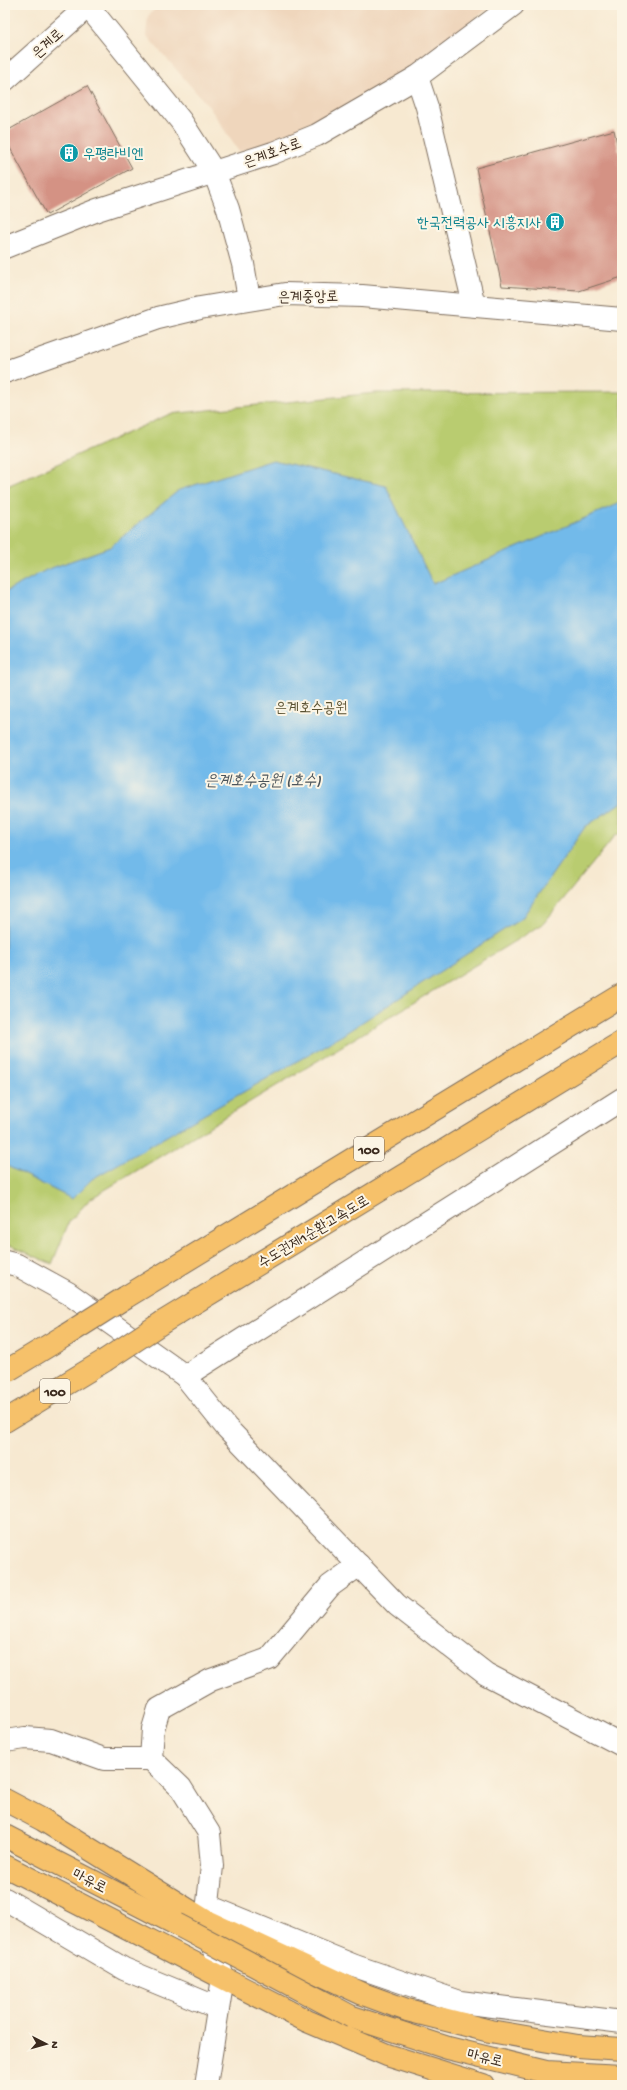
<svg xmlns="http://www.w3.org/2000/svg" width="627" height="2090" viewBox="0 0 627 2090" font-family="'Gochi Hand','Poor Story',sans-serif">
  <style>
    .built { fill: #efd6bc }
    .green { fill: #b9cc6f; stroke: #7a7b46 }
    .water { fill: #72baea; stroke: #567284 }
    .building { fill: #d49284 }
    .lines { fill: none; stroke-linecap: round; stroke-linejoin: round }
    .minor-casing { stroke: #7d6d5d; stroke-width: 24 }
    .major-casing { stroke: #7d6d5d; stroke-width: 24 }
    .highway-casing { stroke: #7d6d5d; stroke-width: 24 }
    .minor { stroke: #fff; stroke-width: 22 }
    .major { stroke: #f6c16b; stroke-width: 22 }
    .highway { stroke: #f6c16b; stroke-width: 22 }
    .major-bridge-casing { stroke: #7d6d5d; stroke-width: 24; stroke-linecap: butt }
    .highway-bridge-casing { stroke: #7d6d5d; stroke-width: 24; stroke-linecap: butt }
    .major-bridge { stroke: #f6c16b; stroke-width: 22 }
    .highway-bridge { stroke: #f6c16b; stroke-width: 22 }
    .labels { text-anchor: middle; stroke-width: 4; stroke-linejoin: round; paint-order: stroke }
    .shield { fill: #fcf5e5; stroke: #75675a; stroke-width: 1 }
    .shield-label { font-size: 14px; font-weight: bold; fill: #3b2a1e }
    .street-label { font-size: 15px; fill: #3b2a1e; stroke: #fcf5e5 }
    .culture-label { font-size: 15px; fill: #0d838f; stroke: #fcf5e5; text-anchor: start }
    .park-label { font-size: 15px; fill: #5a5232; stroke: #fcf5e5 }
    .water-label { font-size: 16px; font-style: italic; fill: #4c555b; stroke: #fcf5e5 }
  </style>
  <rect width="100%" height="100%" fill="#fcf5e5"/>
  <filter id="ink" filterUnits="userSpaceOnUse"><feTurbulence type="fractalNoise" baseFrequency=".025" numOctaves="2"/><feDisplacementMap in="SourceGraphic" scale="8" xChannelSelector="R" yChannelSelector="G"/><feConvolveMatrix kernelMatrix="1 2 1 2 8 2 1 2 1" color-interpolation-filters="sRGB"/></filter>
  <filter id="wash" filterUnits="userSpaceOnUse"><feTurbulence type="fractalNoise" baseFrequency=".012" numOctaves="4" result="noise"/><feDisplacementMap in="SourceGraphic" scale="16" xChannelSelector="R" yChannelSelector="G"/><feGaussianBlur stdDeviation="0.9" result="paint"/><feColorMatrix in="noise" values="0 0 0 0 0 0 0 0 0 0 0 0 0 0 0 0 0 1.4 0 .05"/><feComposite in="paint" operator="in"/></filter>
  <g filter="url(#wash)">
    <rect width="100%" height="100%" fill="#f7e9d1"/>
    <!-- built -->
    <path class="built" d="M159 5H493L380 90 332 119 281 140 239 152 210 108 146 35 148 16Z"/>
    <!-- green -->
    <path class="green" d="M622 392V832L615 836 543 924 90 1199 69 1222 52 1264 5 1243V487L170 414 375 393Z"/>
    <!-- water -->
    <path class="water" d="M273 460 386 486 433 584 622 502V802L585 827 522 918 341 1036 92 1179 72 1199 5 1165V592L46 570 110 547 179 490Z"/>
    <g id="blocks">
      <!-- building -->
      <g class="building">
        <path d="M87 86 132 168 47 215 5 139V132Z"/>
        <path d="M614 130 622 166V277L579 291 502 286 476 168Z"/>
      </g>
    </g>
  </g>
  <g filter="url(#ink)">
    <use href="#blocks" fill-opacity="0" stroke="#7d6d5d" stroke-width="1"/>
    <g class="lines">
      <!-- minor casing -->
      <g class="minor-casing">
        <g id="minor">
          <path d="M87 5 181 121 214 172 228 209 243 264 249 299"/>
          <path d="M417 77 427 107 474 305"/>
          <path d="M5 80 89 5"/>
          <path d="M5 247 97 210 273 153 317 135 417 77 513 5"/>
          <path d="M5 372 158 318 200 308 285 294 362 296 622 319"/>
          <path d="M5 1262 17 1265 68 1293 185 1376 226 1427 397 1605 486 1674 622 1745"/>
          <path d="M185 1376 622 1099"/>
          <path d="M5 1741 25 1738 51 1740 104 1759H151"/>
          <path d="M5 1899 124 1969 218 2008"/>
          <path d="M208 1906 355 1966 460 2002 622 2022"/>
          <path d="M206 2085 223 1978 206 1921 212 1866 209 1833 181 1788 151 1759 153 1729 159 1709 211 1680 269 1659 330 1586 359 1565"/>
        </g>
      </g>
      <!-- major casing -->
      <g class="major-casing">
        <g id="major">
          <path d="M5 1800 43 1820 206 1921 363 1994 407 2010 490 2031 578 2046 622 2049"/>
          <path d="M5 1836 176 1924"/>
          <path d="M5 1866 307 2021 387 2055 483 2085"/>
          <path d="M352 2017 448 2048 546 2072 622 2076"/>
        </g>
      </g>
      <!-- highway casing -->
      <g class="highway-casing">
        <g id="highway">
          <path d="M126 1297 622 995"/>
          <path d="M163 1322 622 1042"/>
          <path d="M5 1372 66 1335"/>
          <path d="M5 1421 104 1361"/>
        </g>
      </g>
      <!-- minor -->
      <use href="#minor" class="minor"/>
      <!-- major -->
      <use href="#major" class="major"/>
      <!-- highway -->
      <use href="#highway" class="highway"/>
      <!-- major-bridge casing -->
      <g class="major-bridge-casing">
        <path id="major-bridge" d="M176 1924 352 2017"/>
      </g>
      <!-- highway-bridge casing -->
      <g class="highway-bridge-casing">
        <g id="highway-bridge">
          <path d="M66 1335 126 1297"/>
          <path d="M104 1361 163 1322"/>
        </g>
      </g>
      <!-- major-bridge -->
      <use href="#major-bridge" class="major-bridge"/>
      <!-- highway-bridge -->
      <use href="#highway-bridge" class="highway-bridge"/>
    </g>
  </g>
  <!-- icons -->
  <defs>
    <g id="building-disc" transform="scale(1)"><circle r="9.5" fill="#0f9aa8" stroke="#fcf5e5"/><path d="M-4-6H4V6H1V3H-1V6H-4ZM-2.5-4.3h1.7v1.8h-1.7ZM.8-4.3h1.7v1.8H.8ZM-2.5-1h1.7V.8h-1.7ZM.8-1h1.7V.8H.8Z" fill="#fff"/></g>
  </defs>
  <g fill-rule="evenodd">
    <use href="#building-disc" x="69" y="153"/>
    <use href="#building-disc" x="555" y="222"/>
  </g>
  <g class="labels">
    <!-- shield labels -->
    <g class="shield">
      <rect x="354" y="1137" width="30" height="24" rx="3"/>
      <rect x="40" y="1379" width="30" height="24" rx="3"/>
    </g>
    <g class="shield-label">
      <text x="369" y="1154">100</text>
      <text x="55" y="1396">100</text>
    </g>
    <!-- street labels -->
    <g class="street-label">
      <text transform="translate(47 43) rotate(-42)" y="5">은계로</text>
      <text transform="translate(272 152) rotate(-20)" y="5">은계호수로</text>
      <text transform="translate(308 296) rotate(-1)" y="5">은계중앙로</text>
      <text transform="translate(313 1231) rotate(-31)" y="5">수도권제1순환고속도로</text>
      <text transform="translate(90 1880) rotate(27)" y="5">마유로</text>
      <text transform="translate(485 2057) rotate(14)" y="5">마유로</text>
    </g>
    <!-- culture labels -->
    <g class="culture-label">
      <text x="83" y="158">우평라비엔</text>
      <text x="541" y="227" text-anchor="end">한국전력공사 시흥지사</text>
    </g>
    <!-- park labels -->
    <g class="park-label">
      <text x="311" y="712">은계호수공원</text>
    </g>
    <!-- water labels -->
    <g class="water-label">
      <text x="263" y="785">은계호수공원 (호수)</text>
    </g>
  </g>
  <!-- margin -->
  <rect width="627" height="2090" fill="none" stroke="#fcf5e5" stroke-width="20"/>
  <!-- north arrow -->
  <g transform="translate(46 2044) rotate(96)" stroke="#fcf5e5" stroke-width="3" paint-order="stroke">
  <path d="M0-3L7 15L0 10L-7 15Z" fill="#3b2a1e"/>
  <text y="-6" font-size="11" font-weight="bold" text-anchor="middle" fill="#3b2a1e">N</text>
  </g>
</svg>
